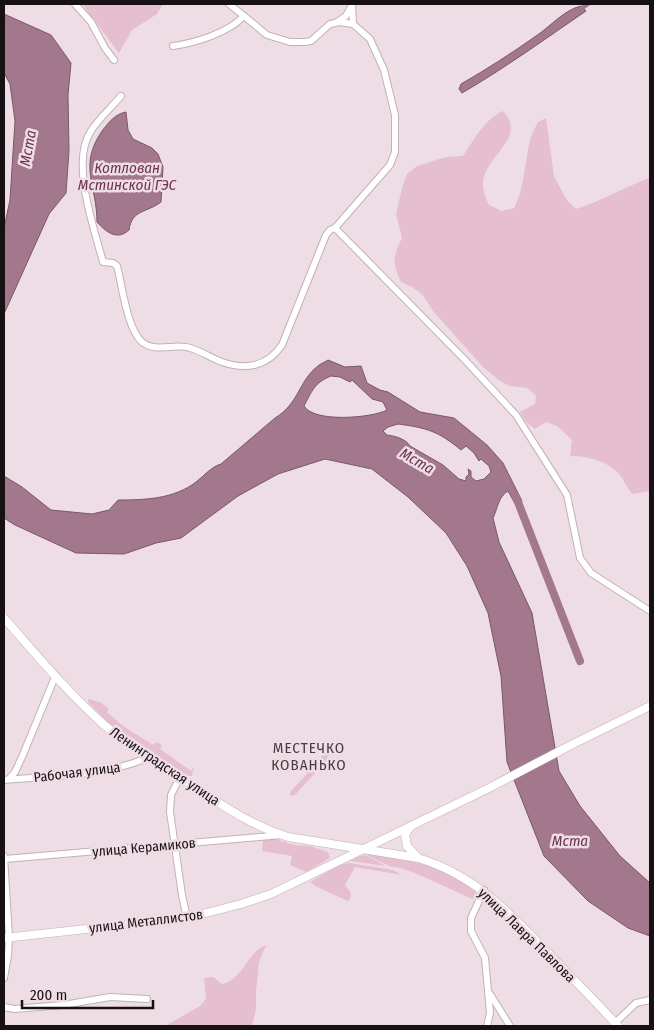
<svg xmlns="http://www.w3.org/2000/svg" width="654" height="1030" viewBox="0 0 654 1030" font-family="'Fira Sans Condensed',sans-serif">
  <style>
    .green { fill: #e5bed0 }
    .water { fill: #a3778c; stroke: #795868; fill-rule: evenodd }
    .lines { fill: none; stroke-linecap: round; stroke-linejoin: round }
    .canal { stroke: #a3778c; stroke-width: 4.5 }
    .river { stroke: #a3778c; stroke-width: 8 }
    .minor-casing { stroke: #c1b1b8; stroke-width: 8 }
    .major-casing { stroke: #c1b1b8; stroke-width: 9 }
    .minor { stroke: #fff; stroke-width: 6 }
    .major { stroke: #fff; stroke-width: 8 }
    .labels { text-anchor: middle; stroke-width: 5; stroke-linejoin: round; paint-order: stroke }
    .street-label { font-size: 14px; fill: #171114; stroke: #eedde5 }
    .water-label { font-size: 15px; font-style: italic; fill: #6c3251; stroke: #eedde5 }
    .neighbourhood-label { font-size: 15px; letter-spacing: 1px; fill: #483b41; stroke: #eedde5 }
  </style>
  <rect width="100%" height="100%" fill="#eedde5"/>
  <!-- green -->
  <g class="green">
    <path d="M82 4H163L157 14 132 30 119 53Z"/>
    <path d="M503 111C528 138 485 155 483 183 483 191 485 198 489 205L502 211 514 208C525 187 524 164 530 141 531 135 535 128 538 122L546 118 554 176 566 199 576 209 593 203 650 177V491L633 494C626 488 624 478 617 472 605 460 586 456 570 456L572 440 557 426 546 422 535 429 526 422 520 412 535 404 536 396 527 388 510 386 500 381 483 367 433 311 422 294 412 287 401 282C392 262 393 257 402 238L396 214 402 188 407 174 417 166 446 157 463 156C475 138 484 120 503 111Z"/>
    <path d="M88 699 100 702 109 709 107 712 123 726 153 745 156 742 162 745 160 749 191 771 194 767 192 776H187L109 724 88 702Z"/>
    <path d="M326 749H328L331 751 325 762 294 796 290 795V792L317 763Z"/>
    <path d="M263 839H275L294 845 310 846 328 852 330 858 306 872 290 865 292 856 262 851Z"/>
    <path d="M368 854C402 859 457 865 479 896L472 899 422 876 401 868 392 867 368 856Z"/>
    <path d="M365 855 386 866 350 861 357 857Z"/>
    <path d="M349 863 393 870 402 875 355 867 345 885 351 893 350 899 348 901 317 887 310 882 339 865Z"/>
    <path d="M266 945 259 962 256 992V1009L252 1026H165L200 1006 206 999 204 978 213 977 222 984C243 980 247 952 266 945Z"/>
  </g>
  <!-- water -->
  <g class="water">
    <path d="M581 6 586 11C545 39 505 68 462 93L459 89 461 84C487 69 512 53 536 36 551 26 564 10 581 6Z"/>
    <path d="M4 14 51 35 71 63 68 95 69 151 66 193 49 214 4 314V228L10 200 15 121 10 84 4 73Z"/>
    <path d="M126 112 128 130 133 139 152 148 158 154 163 167 161 202C147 213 132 209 129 230 117 241 106 232 97 222 97 185 78 166 102 131 109 122 115 114 126 112Z"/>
    <path d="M328 360 345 367 361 366 367 383 380 390 388 392 420 412 454 418 487 445 503 463 522 501 518 509 508 491C498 497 498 508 493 518L499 542 532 613 559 771 580 806 620 856 650 883V936L628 928 588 901 544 856 507 762 501 676 488 613 467 566 446 533 408 497 372 469 325 459 278 474 238 496 181 538 156 543 124 554 76 553 15 525 4 518V476L22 487 51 510 92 514 109 510 118 500C145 500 174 499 196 482 205 475 211 467 221 464L275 418C299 404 299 380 318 366 320 364 325 362 328 360ZM331 376 340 377 350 382 352 380 372 399 383 402 387 410C372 418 314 423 304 406 312 391 314 383 331 376ZM398 424C427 428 438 431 461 450L466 446 474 453 479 461 481 459 489 466 491 472 484 479 476 481 471 477V471L468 469 469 474 466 477V481L459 479 443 465 410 446C406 439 395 436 387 435L383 431 388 427Z"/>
  </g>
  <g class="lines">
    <!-- canal -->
    <path class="canal" d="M579 10 588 4"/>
    <!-- river -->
    <path class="river" d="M516 497 580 661"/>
    <!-- minor casing -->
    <g class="minor-casing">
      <g id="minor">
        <path d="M75 4 91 22 105 48 114 60"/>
        <path d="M229 4 244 16"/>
        <path d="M337 22 346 16 351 7"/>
        <path d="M173 46C195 43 228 33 244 16L267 35 290 42H305L311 41 330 24 340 22 353 24"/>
        <path d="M121 96C112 107 99 118 91 131 70 162 94 228 103 262L113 263 117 266C122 285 127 329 142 342 155 353 176 343 190 348 201 351 211 358 222 362 245 370 267 367 282 345L326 235 330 230 335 228 390 165 395 152V115L384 70 370 39 353 24 352 4"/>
        <path d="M335 228 465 360 516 415 567 495 580 558 591 573 650 611"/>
        <path d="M180 777 171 795 170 812 182 895 187 918"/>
        <path d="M9 779 15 772 22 757 55 677"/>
        <path d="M4 780C52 776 104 777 149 757"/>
        <path d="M5 859 282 835"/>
        <path d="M484 890 471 918V931L485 958 490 1013 487 1026"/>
        <path d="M4 978 8 956 9 937 4 856"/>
        <path d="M490 994 510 1026"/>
        <path d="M4 1007 14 1009 63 1005 110 997 147 999"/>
        <path d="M615 1023 636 1003 650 1000"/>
      </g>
    </g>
    <!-- major casing -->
    <g class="major-casing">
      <g id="major">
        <path d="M4 618C36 654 67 692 103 724 130 747 162 765 191 785 224 806 250 825 288 837L418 858C478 876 512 916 555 960 576 982 598 1004 618 1026"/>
        <path d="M411 826 405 834 407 846 418 858"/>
        <path d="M4 938 187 918 241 904 271 894 487 789 571 745 650 706"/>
      </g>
    </g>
    <!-- minor -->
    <use href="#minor" class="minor"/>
    <!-- major -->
    <use href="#major" class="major"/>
  </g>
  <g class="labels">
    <!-- street labels -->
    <g class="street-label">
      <text transform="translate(165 766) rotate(34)" y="5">Ленинградская улица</text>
      <text transform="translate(77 772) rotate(-7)" y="5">Рабочая улица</text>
      <text transform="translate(144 847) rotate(-5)" y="5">улица Керамиков</text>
      <text transform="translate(146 921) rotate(-7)" y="5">улица Металлистов</text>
      <text transform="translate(527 935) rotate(44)" y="5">улица Лавра Павлова</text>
    </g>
    <!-- water labels -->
    <g class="water-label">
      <text transform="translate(28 148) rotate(-80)" y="5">Мста</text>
      <text x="127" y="173">Котлован<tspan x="127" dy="17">Мстинской ГЭС</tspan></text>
      <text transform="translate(417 461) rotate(30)" y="5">Мста</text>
      <text x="570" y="846">Мста</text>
    </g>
    <!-- neighbourhood labels -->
    <g class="neighbourhood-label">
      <text x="309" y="753">МЕСТЕЧКО<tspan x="309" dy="17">КОВАНЬКО</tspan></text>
    </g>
  </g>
  <!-- border -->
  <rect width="654" height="1030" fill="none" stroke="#171114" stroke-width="10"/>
  <!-- scale -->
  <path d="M22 1000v8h131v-8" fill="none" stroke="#171114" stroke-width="2.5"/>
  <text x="30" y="1000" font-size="15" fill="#171114" stroke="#eedde5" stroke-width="4" paint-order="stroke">200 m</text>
</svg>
